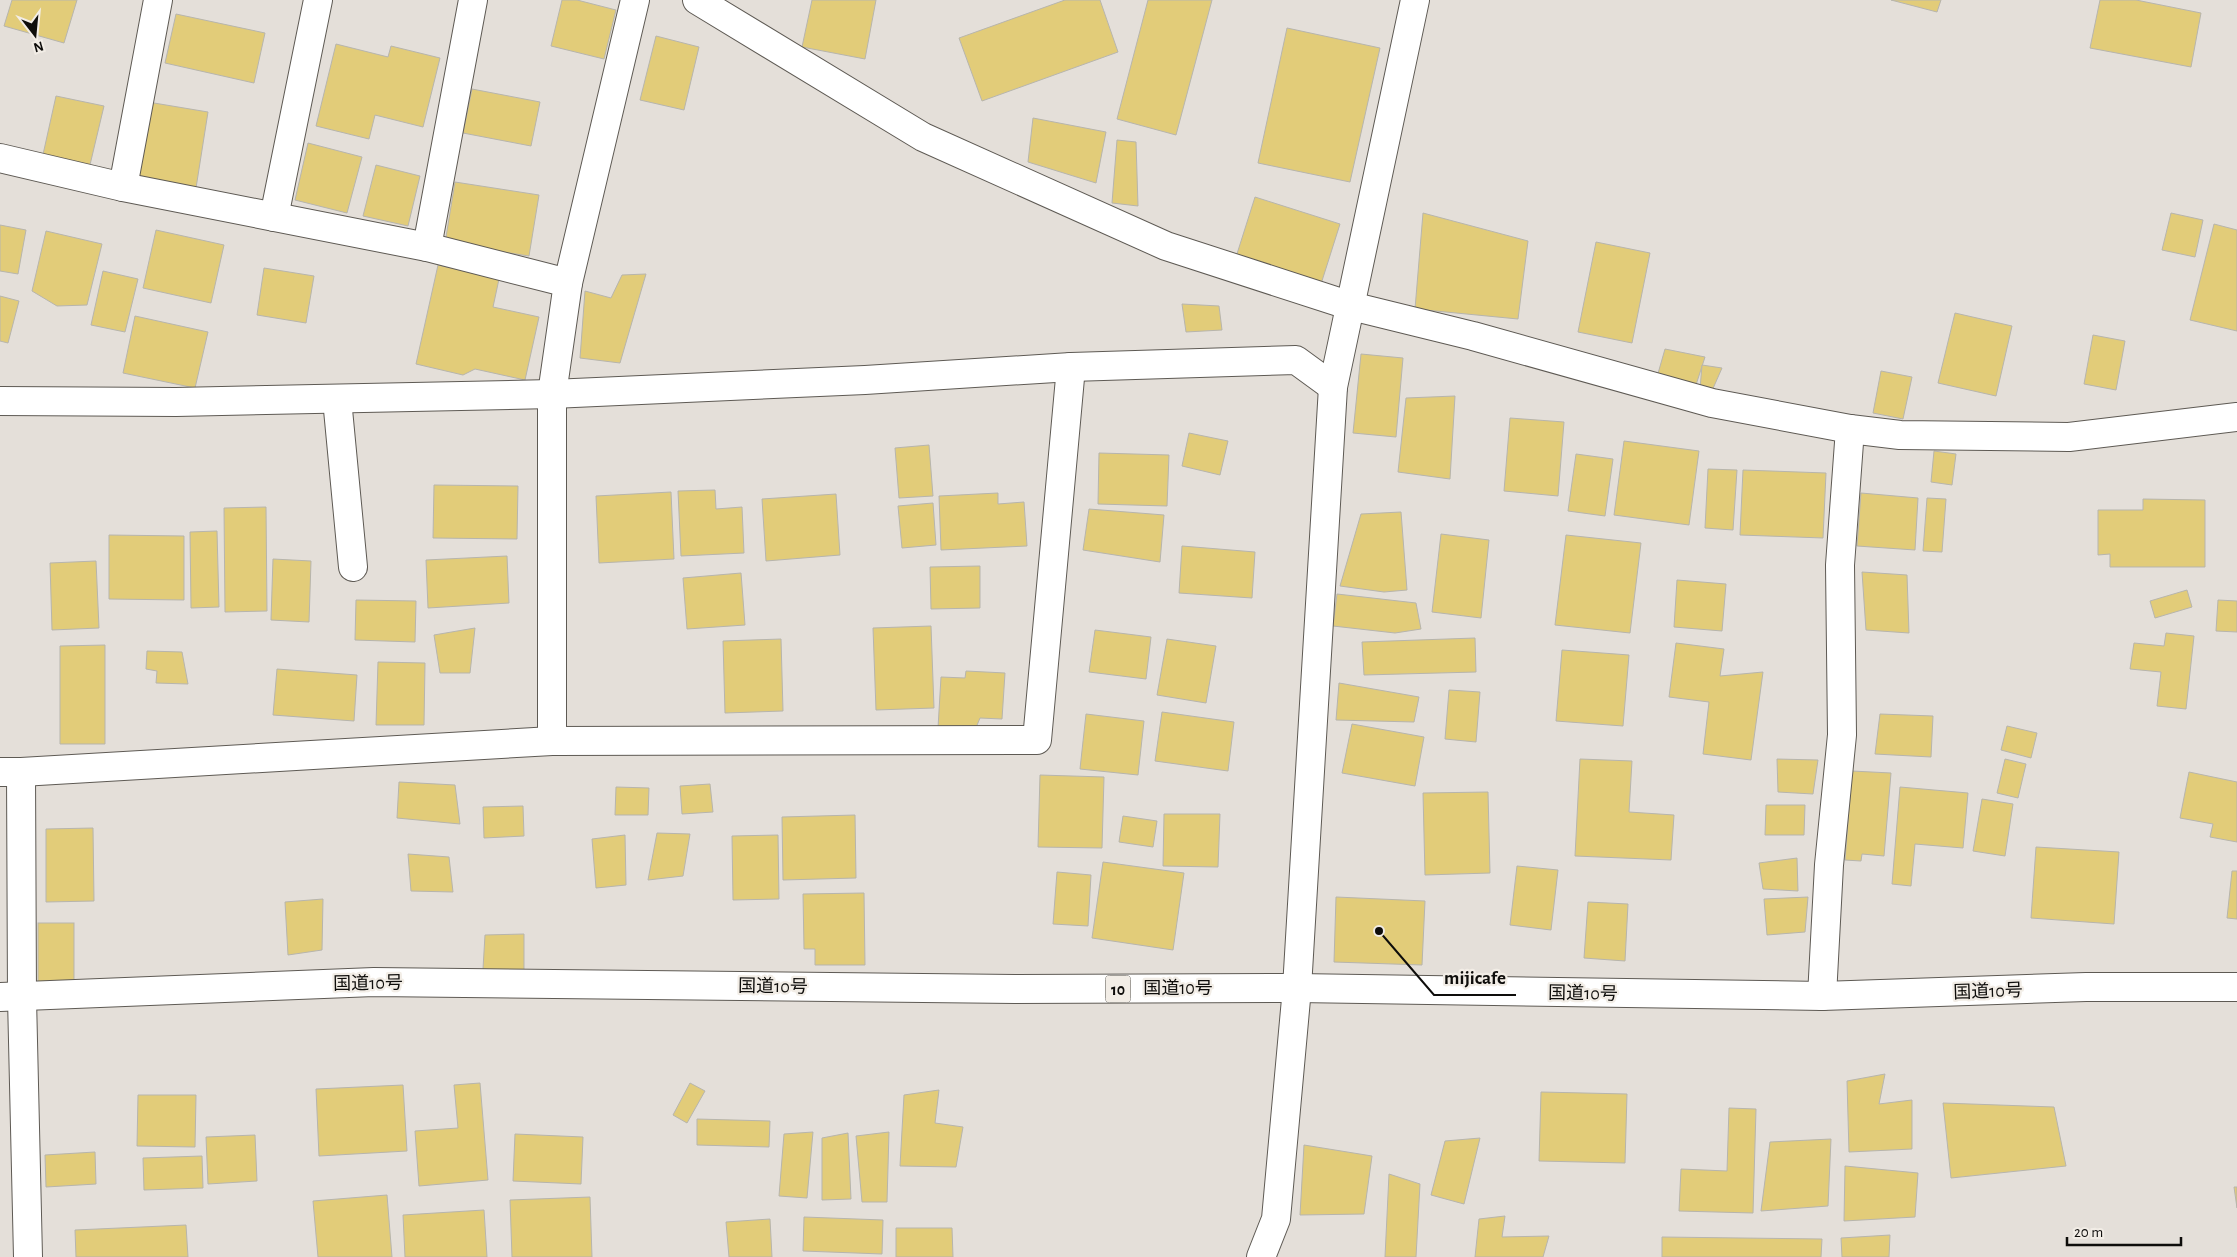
<svg xmlns="http://www.w3.org/2000/svg" width="2237" height="1257" viewBox="0 0 2237 1257" font-family="'Alegreya Sans','Noto Sans JP',sans-serif">
  <style>
    .building { fill: #e2cc79; stroke: #b7b5ad }
    .lines { fill: none; stroke-linecap: round; stroke-linejoin: round }
    .minor-casing { stroke: #5e5a54; stroke-width: 30 }
    .tertiary-casing { stroke: #5e5a54; stroke-width: 30 }
    .trunk-casing { stroke: #5e5a54; stroke-width: 30 }
    .minor { stroke: #fff; stroke-width: 28 }
    .tertiary { stroke: #fff; stroke-width: 28 }
    .trunk { stroke: #fff; stroke-width: 28 }
    .labels { text-anchor: middle; stroke-width: 4.5; stroke-linejoin: round; paint-order: stroke }
    .shield { fill: #f2ede6; stroke: #52504d; stroke-width: 1 }
    .shield-label { font-size: 16px; font-weight: bold; fill: #0e0d0b }
    .street-label { font-size: 18px; fill: #0e0d0b; stroke: #f2ede6 }
    .leader { fill: none; stroke: #0e0d0b; stroke-width: 2 }
    .callout-dot { fill: #0e0d0b; stroke: #f2ede6; stroke-width: 2 }
    .callout-label { font-size: 19px; text-anchor: middle; font-weight: bold; fill: #0e0d0b; stroke: #f2ede6; stroke-width: 4.5; stroke-linejoin: round; paint-order: stroke }
  </style>
  <rect width="100%" height="100%" fill="#e4dfd9"/>
  <!-- building -->
  <g class="building">
    <path d="M12 0H77L64 43 4 26Z"/>
    <path d="M562 0H577L616 10 604 59 551 46Z"/>
    <path d="M812 0H876L865 59 802 47Z"/>
    <path d="M1065 0H1100L1118 52 982 101 959 38Z"/>
    <path d="M1148 0H1212L1176 135 1117 119Z"/>
    <path d="M1891 0H1941L1937 12Z"/>
    <path d="M2100 0H2136L2201 13 2191 67 2090 48Z"/>
    <path d="M176 14 265 33 254 83 165 63Z"/>
    <path d="M1287 28 1380 48 1350 182 1258 163Z"/>
    <path d="M656 36 699 47 684 110 640 100Z"/>
    <path d="M336 44 388 57 391 46 440 58 423 127 375 115 369 139 316 126Z"/>
    <path d="M472 89 540 102 531 146 463 133Z"/>
    <path d="M56 96 104 106 89 169 42 159Z"/>
    <path d="M148 102 208 112 196 188 136 179Z"/>
    <path d="M1033 118 1106 132 1096 183 1028 162Z"/>
    <path d="M1117 140 1136 142 1138 206 1112 203Z"/>
    <path d="M308 143 362 157 347 213 295 200Z"/>
    <path d="M376 165 420 176 408 226 363 216Z"/>
    <path d="M455 182 539 195 529 256 445 243Z"/>
    <path d="M1255 197 1340 224 1321 284 1236 257Z"/>
    <path d="M1423 213 1528 241 1518 319 1415 309Z"/>
    <path d="M2171 213 2203 220 2195 257 2162 250Z"/>
    <path d="M2214 224 2237 230V331L2190 320Z"/>
    <path d="M0 225 26 230 18 274 0 271Z"/>
    <path d="M156 230 224 245 211 303 143 288Z"/>
    <path d="M46 231 102 244 87 305 57 306 32 291Z"/>
    <path d="M1596 242 1650 253 1632 343 1578 332Z"/>
    <path d="M438 265 499 279 493 307 539 317 525 380 475 369 463 375 416 364Z"/>
    <path d="M264 268 314 276 306 323 257 315Z"/>
    <path d="M103 271 138 279 125 332 91 325Z"/>
    <path d="M646 274 620 363 580 358 585 291 611 298 622 275Z"/>
    <path d="M0 296 19 301 8 343 0 341Z"/>
    <path d="M1182 304 1219 306 1222 330 1186 332Z"/>
    <path d="M1955 313 2012 326 1996 396 1938 383Z"/>
    <path d="M135 316 208 332 195 388 123 373Z"/>
    <path d="M2093 335 2125 341 2116 390 2084 384Z"/>
    <path d="M1665 349 1705 357 1695 388 1657 377Z"/>
    <path d="M1361 354 1403 358 1396 437 1353 433Z"/>
    <path d="M1702 365 1722 368 1711 393 1700 389Z"/>
    <path d="M1881 371 1912 377 1903 419 1873 413Z"/>
    <path d="M1455 396 1450 479 1398 472 1406 398Z"/>
    <path d="M1510 418 1564 422 1558 496 1504 491Z"/>
    <path d="M1189 433 1228 441 1220 475 1182 466Z"/>
    <path d="M1624 441 1699 451 1689 525 1614 515Z"/>
    <path d="M929 445 933 496 899 498 895 448Z"/>
    <path d="M1934 451 1956 454 1952 485 1931 482Z"/>
    <path d="M1099 453 1169 455 1167 506 1098 504Z"/>
    <path d="M1576 454 1613 459 1605 516 1568 511Z"/>
    <path d="M1708 469 1737 470 1733 530 1705 528Z"/>
    <path d="M1743 470 1826 473 1823 538 1740 535Z"/>
    <path d="M434 485 518 486 517 539 433 538Z"/>
    <path d="M715 490 716 509 742 507 744 553 681 556 678 491Z"/>
    <path d="M671 492 674 559 599 563 596 496Z"/>
    <path d="M998 493V504L1024 502 1027 546 941 550 939 496Z"/>
    <path d="M1861 493 1918 498 1915 550 1857 546Z"/>
    <path d="M836 494 840 555 766 561 762 499Z"/>
    <path d="M1927 498 1946 499 1942 552 1923 551Z"/>
    <path d="M2143 499 2205 500V567H2110V554L2098 555V510H2143Z"/>
    <path d="M933 503 936 545 902 548 898 506Z"/>
    <path d="M266 507 267 611 225 612 224 508Z"/>
    <path d="M1089 509 1164 515 1160 562 1083 550Z"/>
    <path d="M1401 512 1407 590 1384 592 1340 586 1361 514Z"/>
    <path d="M217 531 219 607 191 608 190 532Z"/>
    <path d="M1441 534 1489 540 1481 618 1432 612Z"/>
    <path d="M109 535 184 536V600L109 599Z"/>
    <path d="M1566 535 1641 543 1630 633 1555 625Z"/>
    <path d="M1182 546 1255 552 1252 598 1179 593Z"/>
    <path d="M507 556 509 603 428 608 426 560Z"/>
    <path d="M273 559 311 561 309 622 271 620Z"/>
    <path d="M96 561 99 628 52 630 50 563Z"/>
    <path d="M980 566V608L931 609 930 567Z"/>
    <path d="M1862 572 1907 575 1909 633 1866 630Z"/>
    <path d="M741 573 745 625 687 629 683 578Z"/>
    <path d="M1677 580 1726 584 1722 631 1674 627Z"/>
    <path d="M2187 590 2192 607 2155 618 2150 601Z"/>
    <path d="M1337 594 1416 603 1421 629 1395 633 1333 626Z"/>
    <path d="M356 600 416 601 415 642 355 640Z"/>
    <path d="M2218 600 2237 601V632L2216 631Z"/>
    <path d="M931 626 934 708 876 710 873 628Z"/>
    <path d="M475 628 470 673H440L434 635Z"/>
    <path d="M1095 630 1151 637 1146 679 1089 672Z"/>
    <path d="M2166 633 2194 636 2186 709 2157 706 2161 672 2130 669 2134 643 2164 646Z"/>
    <path d="M1475 638 1476 672 1364 675 1362 642Z"/>
    <path d="M781 639 783 711 725 713 723 641Z"/>
    <path d="M1167 639 1216 646 1206 703 1157 695Z"/>
    <path d="M1676 643 1724 649 1720 676 1763 672 1751 760 1703 754 1709 702 1669 697Z"/>
    <path d="M105 645V744H60V646Z"/>
    <path d="M1562 650 1629 655 1623 726 1556 721Z"/>
    <path d="M147 651 182 652 188 684 156 683 157 671 146 669Z"/>
    <path d="M378 662 425 663 424 725H376Z"/>
    <path d="M277 669 357 675 354 721 273 715Z"/>
    <path d="M966 671 1005 673 1002 719 980 718 975 730 938 728 941 677 965 678Z"/>
    <path d="M1339 683 1419 697 1414 722 1336 720Z"/>
    <path d="M1449 690 1480 692 1476 742 1445 739Z"/>
    <path d="M1162 712 1234 722 1228 771 1155 761Z"/>
    <path d="M1086 714 1144 721 1138 775 1080 769Z"/>
    <path d="M1880 714 1933 716 1931 757 1875 754Z"/>
    <path d="M1352 724 1424 737 1415 786 1342 773Z"/>
    <path d="M2007 726 2037 733 2031 758 2001 750Z"/>
    <path d="M1580 759 1632 761 1629 812 1674 815 1671 860 1575 856Z"/>
    <path d="M1777 759 1818 760 1813 794 1778 792Z"/>
    <path d="M2005 759 2026 764 2018 798 1997 793Z"/>
    <path d="M1852 771 1891 773 1884 856 1862 854 1861 861 1845 860Z"/>
    <path d="M2189 772 2237 782V842L2210 837 2213 824 2180 818Z"/>
    <path d="M1040 775 1104 777 1102 848 1038 847Z"/>
    <path d="M399 782 455 785 460 824 397 818Z"/>
    <path d="M710 784 713 812 682 814 680 786Z"/>
    <path d="M616 787 649 788 648 815H615Z"/>
    <path d="M1900 787 1968 793 1963 848 1915 844 1911 886 1892 884Z"/>
    <path d="M1488 792 1490 873 1425 875 1423 793Z"/>
    <path d="M1982 799 2013 804 2005 856 1973 851Z"/>
    <path d="M1766 805H1805L1804 835H1765Z"/>
    <path d="M523 806 524 836 484 838 483 807Z"/>
    <path d="M1164 814H1220L1218 867 1163 866Z"/>
    <path d="M855 815 856 878 783 880 782 817Z"/>
    <path d="M1123 816 1157 821 1153 847 1119 842Z"/>
    <path d="M93 828 94 901 46 902V829Z"/>
    <path d="M657 833 690 834 683 876 648 880Z"/>
    <path d="M625 835 626 885 596 888 592 839Z"/>
    <path d="M778 835 779 899 733 900 732 836Z"/>
    <path d="M2036 847 2119 852 2114 924 2031 918Z"/>
    <path d="M408 854 449 857 453 892 411 891Z"/>
    <path d="M1797 858 1798 891 1763 889 1759 863Z"/>
    <path d="M1103 862 1184 873 1173 950 1092 938Z"/>
    <path d="M1517 866 1558 870 1551 930 1510 925Z"/>
    <path d="M2232 871H2237V919L2227 918Z"/>
    <path d="M1057 872 1091 875 1088 926 1053 924Z"/>
    <path d="M864 893 865 965H815V949H804L803 894Z"/>
    <path d="M1336 897 1425 901 1422 965 1334 962Z"/>
    <path d="M1808 897 1805 932 1767 935 1764 899Z"/>
    <path d="M323 899 322 950 288 955 285 902Z"/>
    <path d="M1588 902 1628 904 1625 961 1584 958Z"/>
    <rect x="38" y="923" width="36" height="60"/>
    <path d="M524 934V973L483 969 485 935Z"/>
    <path d="M1885 1074 1879 1104 1912 1100V1149L1849 1152 1847 1081Z"/>
    <path d="M480 1083 488 1180 419 1186 415 1131 458 1128 454 1085Z"/>
    <path d="M690 1083 705 1091 687 1123 673 1115Z"/>
    <path d="M403 1085 407 1151 319 1156 316 1089Z"/>
    <path d="M939 1090 935 1123 963 1127 956 1167 900 1166 904 1095Z"/>
    <path d="M1541 1092 1627 1094 1625 1163 1539 1161Z"/>
    <path d="M138 1095H196L195 1147 137 1146Z"/>
    <path d="M1943 1103 2054 1107 2066 1166 1951 1178Z"/>
    <path d="M1729 1108 1756 1109 1753 1213 1679 1211 1681 1169 1727 1171Z"/>
    <path d="M697 1119 770 1121 769 1147 697 1145Z"/>
    <path d="M813 1132 807 1198 779 1196 784 1134Z"/>
    <path d="M889 1132 887 1202H862L856 1136Z"/>
    <path d="M848 1133 851 1199 822 1200V1138Z"/>
    <path d="M515 1134 583 1137 581 1184 513 1181Z"/>
    <path d="M255 1135 257 1181 208 1184 206 1137Z"/>
    <path d="M1480 1138 1464 1204 1431 1195 1445 1141Z"/>
    <path d="M1831 1139 1828 1206 1761 1211 1770 1142Z"/>
    <path d="M1304 1145 1372 1156 1364 1214 1300 1215Z"/>
    <path d="M95 1152 96 1184 46 1187 45 1155Z"/>
    <path d="M202 1156 203 1188 144 1190 143 1158Z"/>
    <path d="M1845 1166 1918 1173 1915 1217 1844 1221Z"/>
    <path d="M1389 1174 1420 1184 1416 1257H1385Z"/>
    <path d="M2234 1187H2237V1208Z"/>
    <path d="M387 1195 392 1257H318L313 1201Z"/>
    <path d="M590 1197 592 1257H512L510 1200Z"/>
    <path d="M484 1210 487 1257H405L403 1215Z"/>
    <path d="M1505 1216 1502 1237 1549 1236 1543 1257H1475L1479 1219Z"/>
    <path d="M804 1217 883 1220 882 1254 803 1251Z"/>
    <path d="M770 1219 772 1257H729L726 1222Z"/>
    <path d="M186 1225 188 1257H76L75 1230Z"/>
    <path d="M896 1228H952L953 1257H896Z"/>
    <path d="M1890 1235 1889 1257H1842L1841 1238Z"/>
    <path d="M1662 1237 1822 1239 1821 1257H1662Z"/>
  </g>
  <g class="lines">
    <!-- minor casing -->
    <g class="minor-casing">
      <g id="minor">
        <path d="M697 0 923 137 1166 246 1351 306 1473 336 1712 403 1850 429 1900 435 2069 437 2237 417"/>
        <path d="M0 158 123 187 427 247 568 283 552 394V741"/>
        <path d="M123 187 158 0"/>
        <path d="M274 217 318 0"/>
        <path d="M427 247 473 0"/>
        <path d="M568 283 635 0"/>
        <path d="M337 399 353 567"/>
        <path d="M0 772H21L22 998 28 1257"/>
        <path d="M21 772 552 741 1037 740 1071 367"/>
        <path d="M1822 996 1829 865 1842 735 1840 565 1850 429"/>
        <path d="M1261 1257 1276 1219 1297 988 1333 387 1415 0"/>
      </g>
    </g>
    <!-- tertiary casing -->
    <g class="tertiary-casing">
      <path id="tertiary" d="M0 401 176 402 552 394 865 380 1071 367 1296 360 1333 387"/>
    </g>
    <!-- trunk casing -->
    <g class="trunk-casing">
      <path id="trunk" d="M0 997 374 982 1015 989 1297 988 1822 996 2086 987H2237"/>
    </g>
    <!-- minor -->
    <use href="#minor" class="minor"/>
    <!-- tertiary -->
    <use href="#tertiary" class="tertiary"/>
    <!-- trunk -->
    <use href="#trunk" class="trunk"/>
  </g>
  <g class="labels">
    <!-- shield labels -->
    <rect class="shield" x="1105.5" y="975.5" width="25" height="27" rx="4"/>
    <g class="shield-label">
      <text x="1118" y="995">10</text>
    </g>
    <!-- street labels -->
    <g class="street-label">
      <text transform="translate(368 983) rotate(-1)" y="6">国道10号</text>
      <text transform="translate(773 986) rotate(1)" y="6">国道10号</text>
      <text x="1178" y="994">国道10号</text>
      <text transform="translate(1988 991) rotate(-2)" y="6">国道10号</text>
      <text transform="translate(1583 993) rotate(1)" y="6">国道10号</text>
    </g>
  </g>
  <!-- callouts -->
  <path class="leader" d="M1379 931L1434 995H1516"/>
  <circle class="callout-dot" cx="1379" cy="931" r="5"/>
  <g class="callout-label">
    <text x="1475" y="984">mijicafe</text>
  </g>
  <!-- north arrow -->
  <g transform="translate(35 35) rotate(164)" stroke="#f2ede6" stroke-width="4" paint-order="stroke">
  <path d="M0-4L9 19L0 12L-9 19Z" fill="#0e0d0b"/>
  <text y="-8" font-size="14" font-weight="bold" text-anchor="middle" fill="#0e0d0b">N</text>
  </g>
  <!-- scale -->
  <path d="M2067 1237v8h114v-8" fill="none" stroke="#0e0d0b" stroke-width="2.5"/>
  <text x="2074" y="1237" font-size="15" fill="#0e0d0b" stroke="#f2ede6" stroke-width="4" paint-order="stroke">20 m</text>
</svg>
